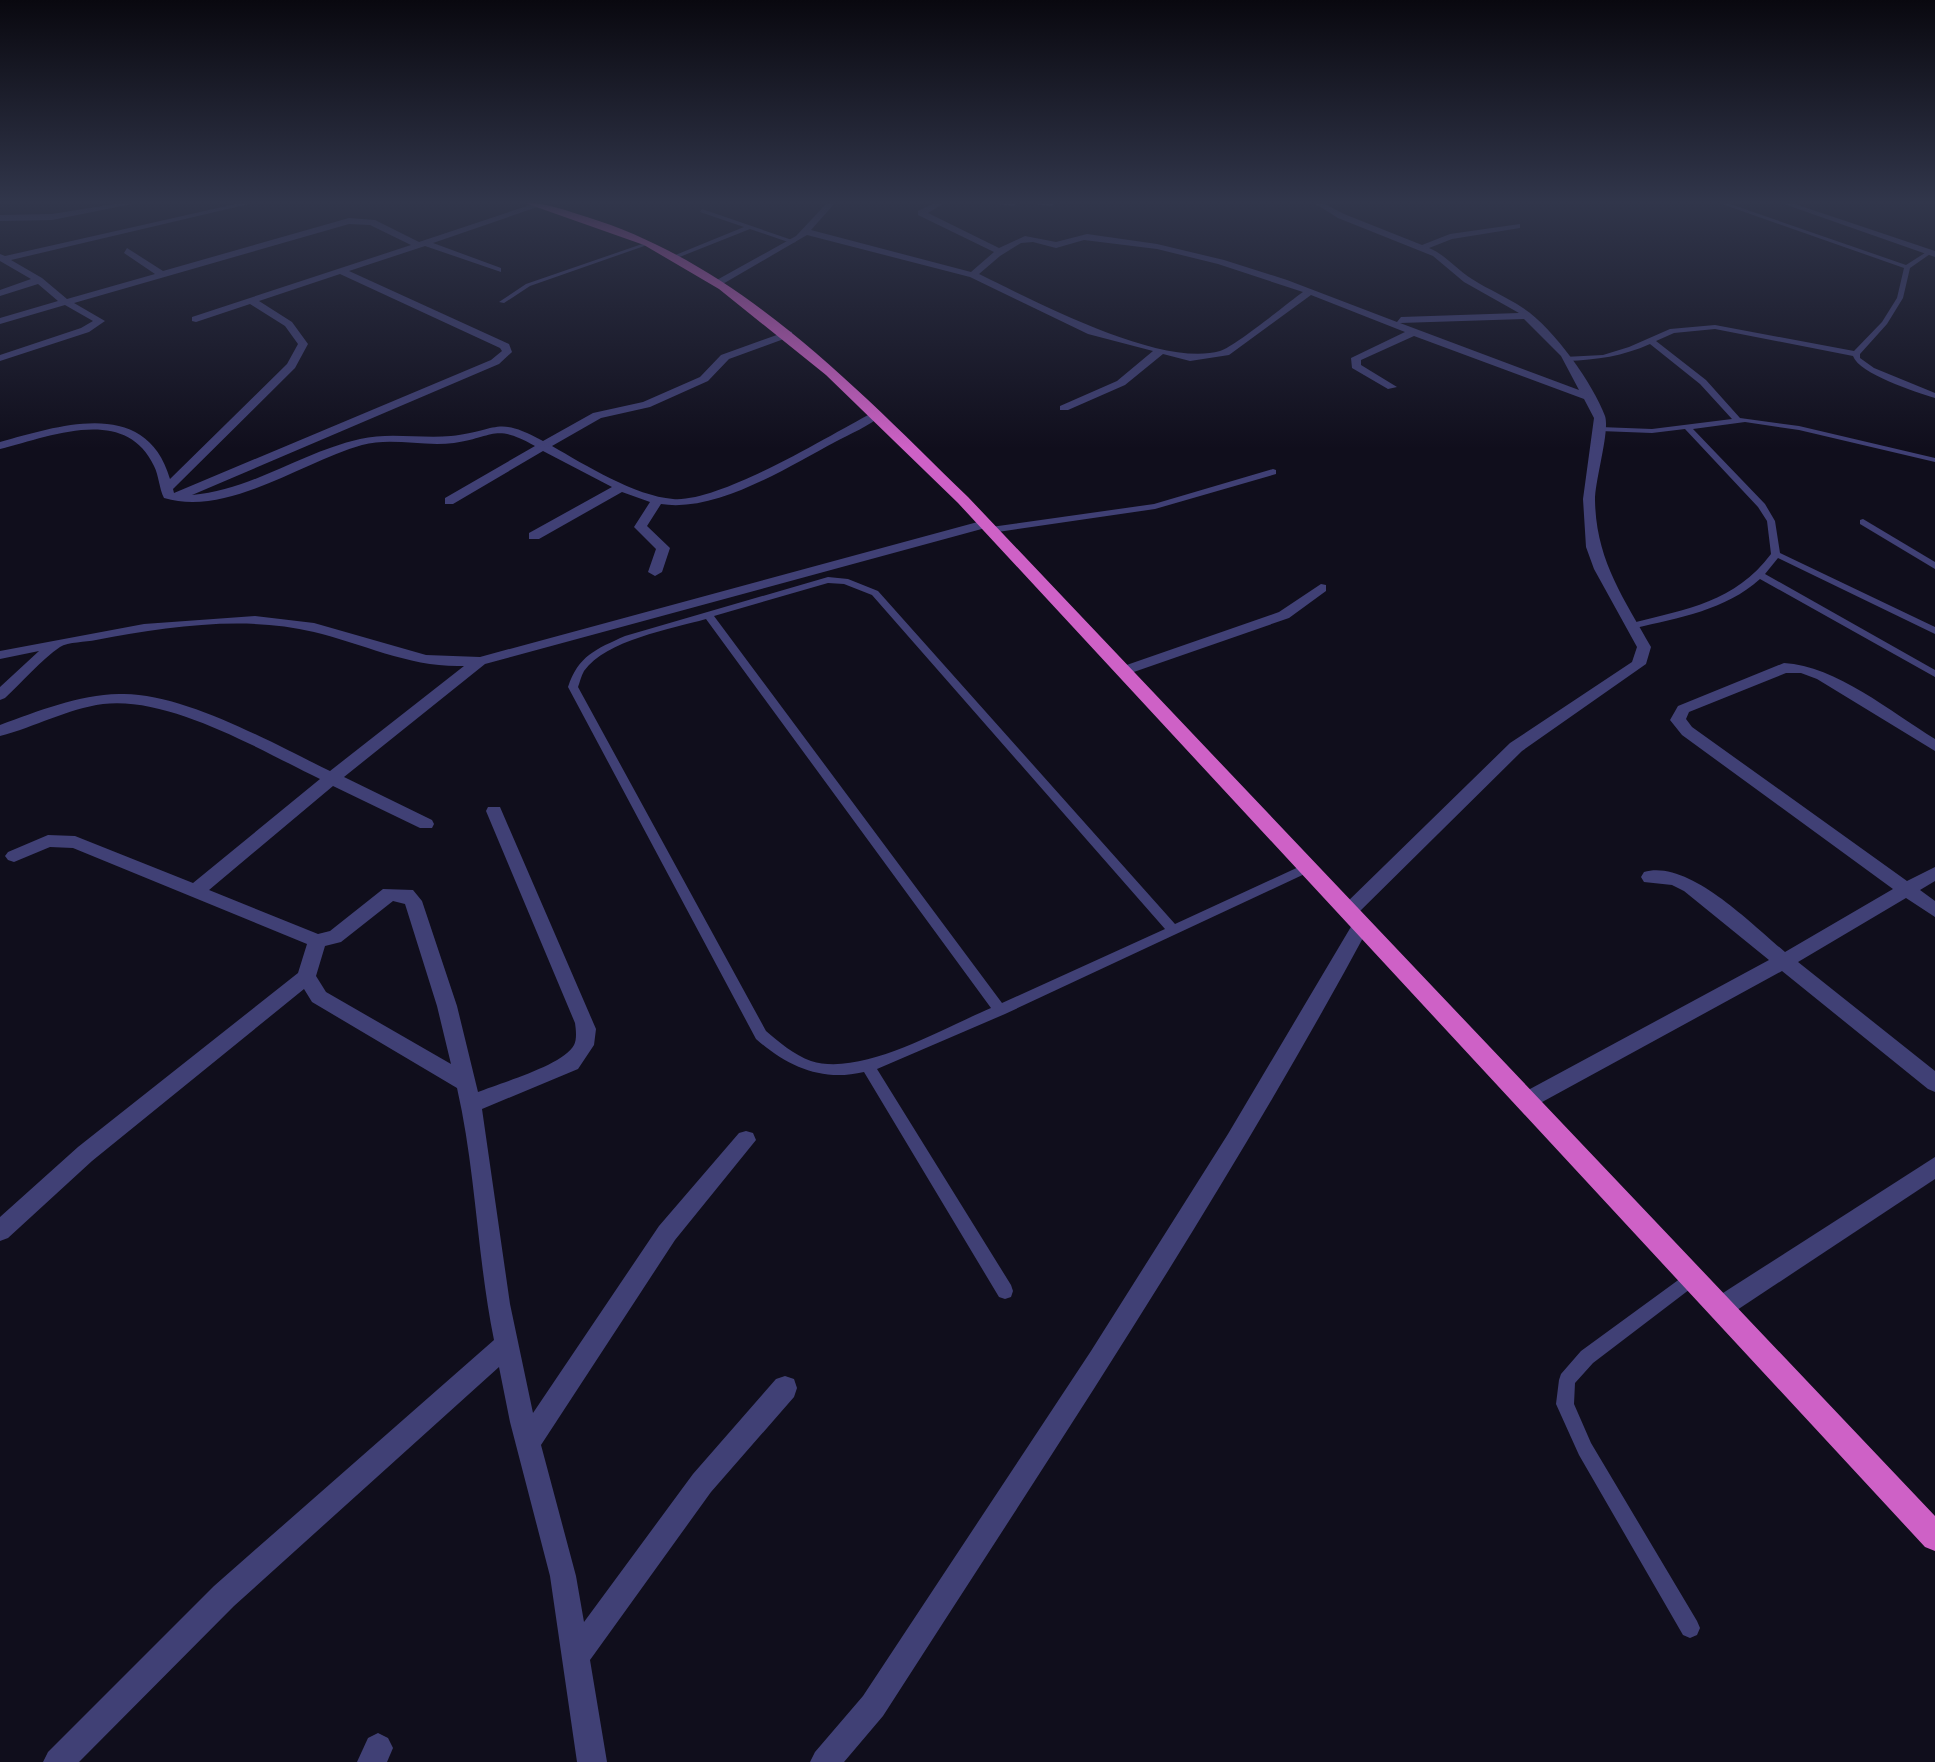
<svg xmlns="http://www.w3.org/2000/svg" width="1935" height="1762" viewBox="0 0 1935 1762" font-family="'Archivo Narrow',sans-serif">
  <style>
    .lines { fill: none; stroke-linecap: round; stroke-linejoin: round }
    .service { fill: #404075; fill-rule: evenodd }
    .minor { fill: #404075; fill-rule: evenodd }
    .trunk { fill: #ce61c6; fill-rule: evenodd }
  </style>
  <rect width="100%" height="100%" fill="#100e1c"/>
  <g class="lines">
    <!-- service -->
    <g class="service">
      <path d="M1719 203H1727L1906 265 1928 251 1933 252 1910 268 1903 298 1887 324 1860 354V358L1874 368 1935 393V398C1916 392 1859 374 1853 356L1715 329 1674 333 1656 341 1706 380 1740 418 1799 426 1935 458V462L1799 430 1745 422 1693 429 1765 504 1775 521 1780 553 1935 627V634L1778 558 1765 574 1935 670V677L1760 579C1726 610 1678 618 1635 628L1630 625 1632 623C1687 609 1735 602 1771 554L1767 521 1758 507 1685 429 1652 433 1600 431 1596 429 1600 427 1652 429 1732 419 1700 384 1650 344C1623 356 1597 360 1567 361H1564V357L1603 355 1629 347 1670 329 1715 325 1854 351 1882 322 1897 298 1904 268Z"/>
      <path d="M702 209 795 241 796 242 791 243 750 229 677 258H673V256L744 227 700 212Z"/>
      <path d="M645 243 650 244 530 286 504 303 499 302 526 284Z"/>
      <path d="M1273 469 1276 470V474L1155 509 991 533 987 530 991 527 1154 504Z"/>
      <path d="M1863 519 1935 562V569L1860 524V520Z"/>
      <path d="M828 577 848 579 878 591 1175 924 1303 865 1307 864 1313 868 1311 871 1005 1014 877 1069 1011 1285 1013 1291 1011 1297 1005 1299 999 1297 864 1072C822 1082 788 1067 756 1039L568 687C578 656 596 649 625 636ZM828 583 844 584 872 595 1165 929 1002 1003 714 616ZM706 619 991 1008C943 1028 862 1077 811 1061 794 1055 779 1042 766 1031L578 687C580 682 581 676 584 671 606 640 671 629 706 619Z"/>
      <path d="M1692 1270 1698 1273 1700 1278 1698 1283 1593 1363 1575 1383 1574 1404 1591 1443 1697 1621 1700 1628 1697 1635 1690 1638 1683 1635 1579 1455 1556 1404 1559 1380 1561 1374 1581 1351Z"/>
    </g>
    <!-- minor -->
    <g class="minor">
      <path d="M121 203H137L52 220 0 221V215L52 214Z"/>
      <path d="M240 203H253L11 260 42 278 67 299 155 274 124 253 127 248 163 271 349 218 375 220 419 242 536 203 543 205 433 243 501 268V272L425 246 349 271 509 344 512 352 499 364 192 495C252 490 302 452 360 439 390 432 421 439 451 436 498 431 496 415 543 441L593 413 643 402 700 377 721 355 788 331 792 332V336L729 359 708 381 650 407 601 418 552 446C585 465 635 496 673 499 720 503 828 436 872 413L882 415C869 426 850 434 835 442 788 467 716 513 661 504L647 526 670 548 662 572 655 576 648 572 656 549 634 527 650 502 622 492 539 539H529V533L612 487 543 451 453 504H445V498L535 446C494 423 495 437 454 443 423 447 392 437 362 445 301 462 229 517 164 498 159 488 159 476 154 466 125 404 49 437 0 449V442C59 426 146 396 170 479L287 364 298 344 285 326 250 304 196 322 192 321V317L411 245 370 225 349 224 74 303 105 321 89 332 0 361V355L81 328 93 321 65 305 0 324V318L58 301 38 284 0 296V290L31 279 0 261V254L5 256ZM340 274 500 348 502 351 491 360 174 493 173 489 295 368 308 344 292 322 259 301Z"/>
      <path d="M827 203H835L811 230 971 272 994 252 918 215V211L934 203H944L928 213 999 248 1025 236 1056 242 1087 234 1157 244 1224 260 1287 280 1397 322 1401 317 1519 313 1464 282 1433 256 1338 218 1314 203H1323L1344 214 1422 245 1450 234 1520 224V228L1452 239 1429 248C1446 255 1457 270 1472 279 1489 290 1507 297 1523 308 1553 327 1594 385 1605 416 1610 431 1595 480 1595 500 1596 560 1623 597 1651 647L1646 664 1522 751 1354 917H1342L1339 912 1342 907 1510 743 1632 662 1637 647 1594 569 1586 547 1583 499 1594 418 1584 399 1414 336 1361 360V365L1397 387 1388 389 1352 368 1351 358 1405 332 1311 295 1229 355 1190 361 1163 354 1125 385 1068 410H1060V406L1117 381 1153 351 1088 334 970 277 807 235 721 285H715V281L796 236ZM1084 240 1157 249 1218 264 1303 292C1286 304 1236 346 1220 351 1160 368 1035 301 979 274L1000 256 1021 243 1033 242 1056 248ZM1524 319 1561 356 1579 390 1400 323Z"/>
      <path d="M988 203H1018L1014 206Z"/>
      <path d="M1025 203H1056L1052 206Z"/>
      <path d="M1781 203H1792L1935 251V257Z"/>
      <path d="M985 520 989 521V527L485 664 344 777 432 820 434 824 432 828H420L333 786 209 890 318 934 330 931 383 889 413 890 422 901 457 1006 478 1092C500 1083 564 1065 574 1045 577 1039 576 1030 575 1023L486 811 488 807H500L596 1029 594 1045 578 1069 482 1109 510 1304 533 1413 659 1226 739 1133 746 1131 753 1133 756 1140 675 1240 541 1445 576 1576 584 1622 693 1474 776 1379 785 1376 794 1379 797 1388 794 1397 711 1492 590 1660 607 1762H577L550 1576 510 1422 499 1367 234 1606 79 1762H43L48 1752 214 1586 494 1340C477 1257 476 1171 457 1088L312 1002 304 989 92 1161 8 1238 0 1241V1217L78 1147 298 973 307 944 73 848 50 847 14 862 8 860 5 856 8 852 48 835 75 836 193 883 320 779C260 750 170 696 103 704 67 709 35 727 0 736V725C38 711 78 695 119 694 181 691 274 744 330 771L464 666C411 668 364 644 314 632 244 615 166 627 96 640 86 642 68 642 60 647 42 659 21 683 5 698L0 700V687L39 651 0 659V651L144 624 255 616 314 623 426 655 480 657ZM393 901 405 904 437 1006 451 1064 326 992 316 976 325 946 341 942Z"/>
      <path d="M1321 584 1326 585V591L1289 618 1128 674H1118L1116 671 1118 668 1279 612Z"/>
      <path d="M1784 663C1836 666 1891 712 1935 739V751L1817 679 1801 673H1786L1689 712 1686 719 1692 727 1907 881 1935 867V881L1920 890 1935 901V917L1906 898 1798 962 1935 1071V1092L1928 1089 1782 971 1533 1107 1526 1110 1519 1107 1516 1101 1519 1095 1769 960 1684 891 1672 885 1644 882 1641 877 1644 872C1689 859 1752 925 1785 952L1893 889 1682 735 1670 720 1678 706Z"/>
      <path d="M1361 918 1367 920 1370 925C1223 1198 1050 1456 883 1716L844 1762H810L815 1752 863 1696 1091 1351 1228 1134 1355 920Z"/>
      <path d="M1935 1157V1179L1728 1316 1720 1319 1712 1316 1708 1308 1712 1300Z"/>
      <path d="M378 1733 388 1738 393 1748 387 1762H357L368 1738Z"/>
    </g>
    <!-- trunk -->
    <path class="trunk" d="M525 203C546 202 567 211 587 217 741 265 855 387 968 497L1935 1516V1551L1925 1547 958 503 826 375 719 289 644 245Z"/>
  </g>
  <!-- sky -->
  <linearGradient id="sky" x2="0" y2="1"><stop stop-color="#09080f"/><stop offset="0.45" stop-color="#31364b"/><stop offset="1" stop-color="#31364b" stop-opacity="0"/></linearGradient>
  <rect width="1935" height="449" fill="url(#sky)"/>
</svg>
